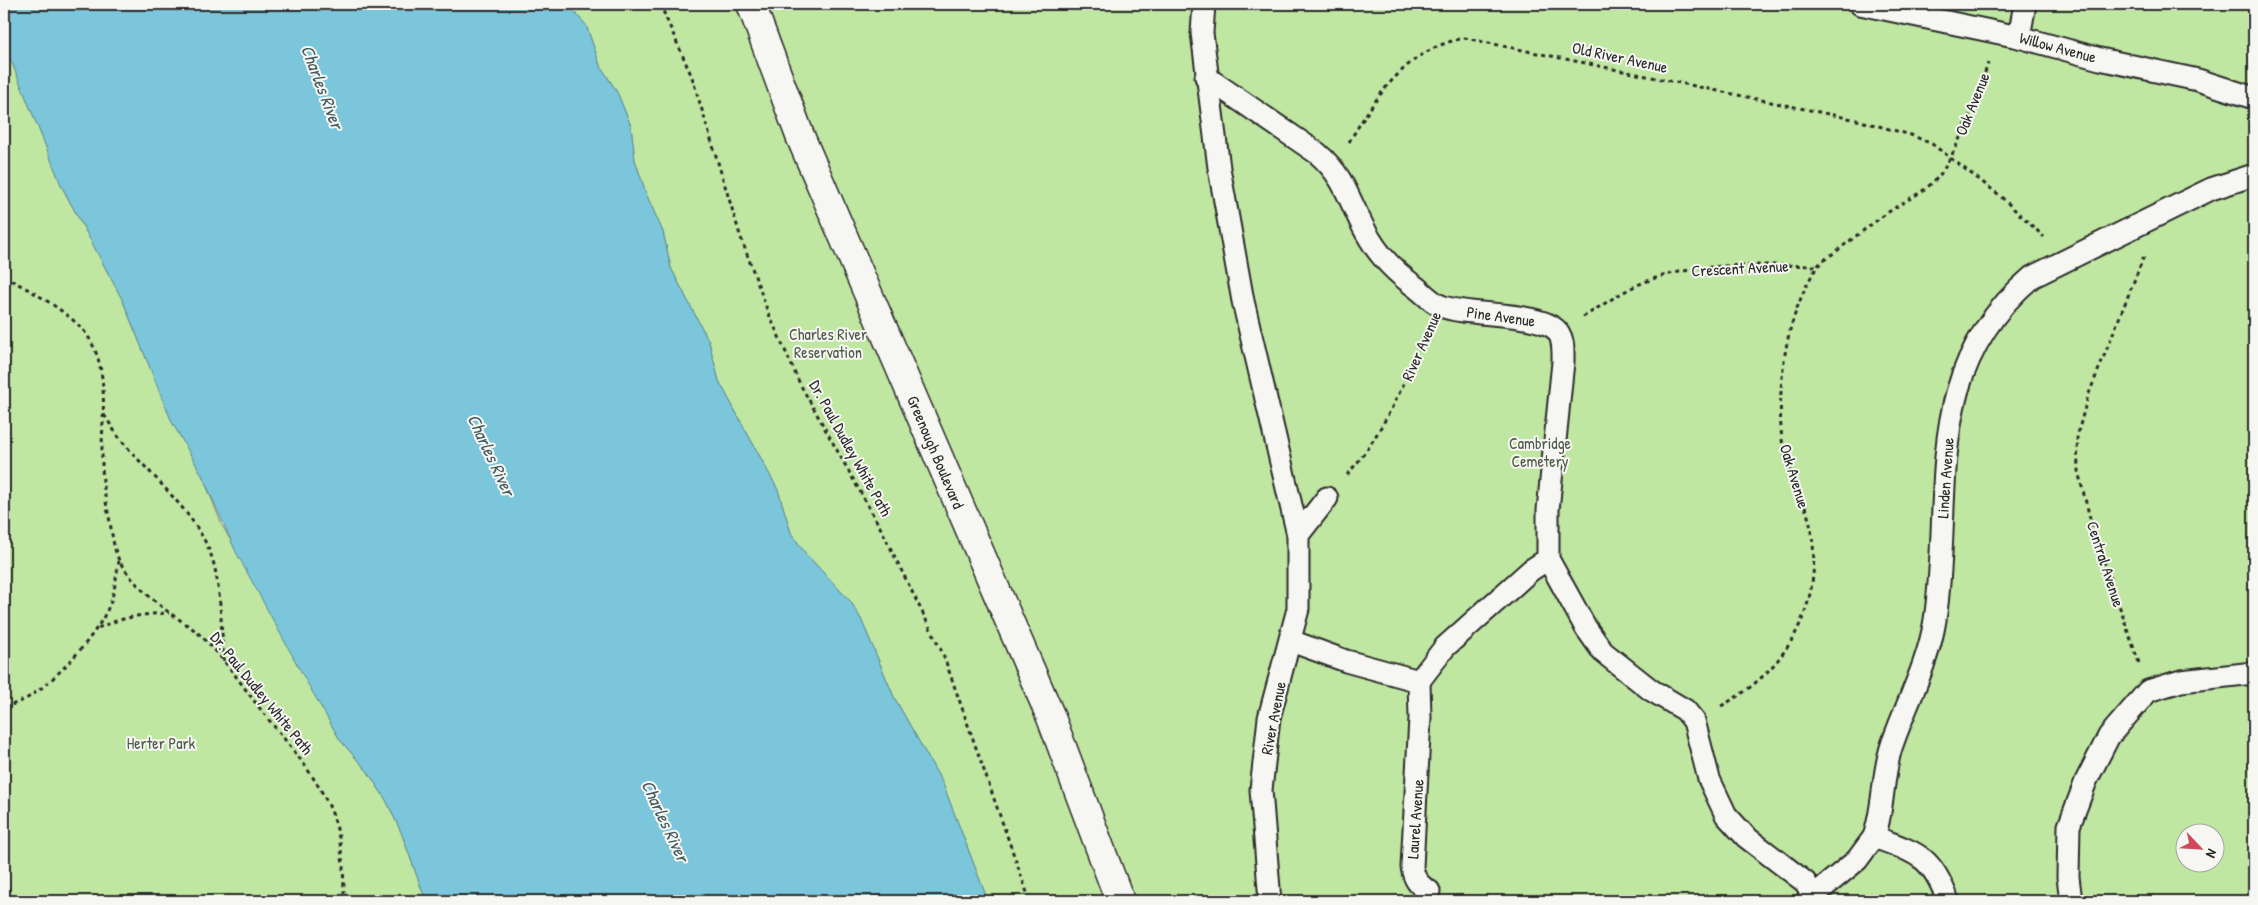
<svg xmlns="http://www.w3.org/2000/svg" width="2258" height="905" viewBox="0 0 2258 905" font-family="'Patrick Hand',sans-serif">
  <style>
    .green { fill: #c0e7a2; stroke: #768966; fill-rule: evenodd }
    .water { fill: #7bc6db; stroke: #5b8895 }
    .lines { fill: none; stroke-linecap: round; stroke-linejoin: round }
    .lane-casing { stroke: #2b2b2b; stroke-width: 25 }
    .secondary-casing { stroke: #2b2b2b; stroke-width: 31 }
    .path { stroke: #2b2b2b; stroke-width: 3; stroke-dasharray: 4 4; stroke-linecap: butt }
    .lane { stroke: #f6f6f2; stroke-width: 21 }
    .secondary { stroke: #f6f6f2; stroke-width: 28 }
    .labels { text-anchor: middle; stroke-width: 4; stroke-linejoin: round; paint-order: stroke }
    .street-label { font-size: 16px; fill: #2b2b2b; stroke: #f6f6f2 }
    .park-label { font-size: 16px; fill: #505a49; stroke: #f6f6f2 }
    .water-label { font-size: 18px; font-style: italic; fill: #435a60; stroke: #f6f6f2 }
  </style>
  <rect width="100%" height="100%" fill="#f3e4d9"/>
  <filter id="ink" filterUnits="userSpaceOnUse"><feTurbulence type="fractalNoise" baseFrequency=".02" numOctaves="2"/><feDisplacementMap in="SourceGraphic" scale="10" xChannelSelector="R" yChannelSelector="G"/><feConvolveMatrix kernelMatrix="1 2 1 2 8 2 1 2 1" color-interpolation-filters="sRGB"/></filter>
  <g filter="url(#ink)">
    <!-- green -->
    <g class="green">
      <path d="M567 4H2254V901H988L943 784 894 697 861 619 851 602 805 553 791 533 778 490 719 381 709 342 671 268 663 232 647 196 635 160 631 126 617 92 600 65 586 25ZM2186 832H2216V862H2186Z"/>
      <path d="M4 43 62 187 122 299 172 422 202 475 222 525 340 740 368 772 386 800 401 832 426 901H4Z"/>
    </g>
    <!-- water -->
    <path class="water" d="M4 4H567L586 25 600 65 617 92 631 126 635 160 647 196 663 232 671 268 709 342 719 381 778 490 791 533 805 553 851 602 861 619 894 697 943 784 988 901H426L401 832 386 800 368 772 340 740 305 679 236 552 202 475 172 422 122 299 62 187 4 43Z"/>
    <g class="lines">
      <!-- lane casing -->
      <g class="lane-casing">
        <g id="lane">
          <path d="M1204 4 1202 33 1219 168 1243 301 1298 535V609L1269 718 1261 790 1270 901"/>
          <path d="M1860 4 2019 37 2100 59 2198 80 2254 98"/>
          <path d="M2019 37 2025 4"/>
          <path d="M1206 77 1317 153C1348 179 1350 207 1370 239 1381 258 1399 275 1417 288 1424 294 1433 303 1441 306 1468 317 1543 311 1558 332 1564 340 1563 352 1563 362L1548 510V559L1586 628 1603 652 1651 690 1685 710 1694 721 1709 779 1726 815 1746 837 1805 882 1817 901"/>
          <path d="M1298 535 1327 498"/>
          <path d="M1291 641 1346 661 1419 681 1420 718 1412 867C1414 879 1418 885 1429 891"/>
          <path d="M1419 681 1445 647 1531 570 1548 559"/>
          <path d="M1807 901 1857 860 1874 837"/>
          <path d="M1948 901C1932 855 1917 853 1874 837 1884 808 1882 777 1891 748 1905 706 1928 665 1935 620 1954 492 1919 373 2032 277L2211 189 2254 175"/>
          <path d="M2071 901 2068 877 2069 826 2086 781 2109 736 2148 691 2181 681 2254 673"/>
        </g>
      </g>
      <!-- secondary casing -->
      <g class="secondary-casing">
        <path id="secondary" d="M751 4 800 136 1050 715 1120 901"/>
      </g>
      <!-- path -->
      <g class="path">
        <path d="M660 4 692 77 740 235 768 312 800 384 881 529 943 654 1030 901"/>
        <path d="M1349 142C1377 95 1408 48 1465 38L1857 120 1911 135 1932 144 1998 194 2044 237"/>
        <path d="M4 277C28 288 75 315 89 338 111 375 101 421 102 461 102 480 105 499 109 517 112 531 113 550 120 562 131 581 152 600 170 613 179 620 189 625 198 633 221 654 239 681 258 706 281 736 308 765 325 798 342 829 344 867 344 901"/>
        <path d="M1583 317C1605 304 1626 288 1650 280 1704 261 1762 265 1818 266"/>
        <path d="M104 415C110 423 115 433 121 440 149 474 196 513 211 555 221 582 221 630 224 661"/>
        <path d="M1347 475C1383 434 1404 383 1427 334"/>
        <path d="M98 628C122 617 144 614 169 613"/>
        <path d="M2139 663 2093 530 2078 471 2077 436 2088 396 2144 256"/>
        <path d="M1721 706C1789 670 1826 601 1810 524 1805 500 1790 477 1784 452 1777 418 1781 364 1790 330 1796 309 1805 285 1817 267 1822 260 1832 255 1838 250 1856 236 1874 222 1893 209 1908 199 1926 191 1937 178 1955 159 1980 89 1988 63"/>
        <path d="M4 707C15 704 26 700 35 693 60 675 97 635 109 606 115 592 116 576 119 561"/>
        <path d="M4 863 10 901"/>
        <path d="M1459 896 1517 901"/>
      </g>
      <!-- lane -->
      <use href="#lane" class="lane"/>
      <!-- secondary -->
      <use href="#secondary" class="secondary"/>
    </g>
  </g>
  <g class="labels">
    <!-- street labels -->
    <g class="street-label">
      <text transform="translate(2058 47) rotate(15)" y="6">Willow Avenue</text>
      <text transform="translate(1620 57) rotate(12)" y="6">Old River Avenue</text>
      <text transform="translate(1972 104) rotate(-68)" y="6">Oak Avenue</text>
      <text transform="translate(1740 268) rotate(-3)" y="6">Crescent Avenue</text>
      <text transform="translate(1501 316) rotate(8)" y="6">Pine Avenue</text>
      <text transform="translate(1421 346) rotate(-66)" y="6">River Avenue</text>
      <text transform="translate(851 448) rotate(61)" y="6">Dr. Paul Dudley White Path</text>
      <text transform="translate(936 452) rotate(67)" y="6">Greenough Boulevard</text>
      <text transform="translate(1795 476) rotate(73)" y="6">Oak Avenue</text>
      <text transform="translate(1945 478) rotate(-86)" y="6">Linden Avenue</text>
      <text transform="translate(2106 564) rotate(72)" y="6">Central Avenue</text>
      <text transform="translate(262 693) rotate(51)" y="6">Dr. Paul Dudley White Path</text>
      <text transform="translate(1273 718) rotate(-79)" y="6">River Avenue</text>
      <text transform="translate(1415 819) rotate(-86)" y="6">Laurel Avenue</text>
    </g>
    <!-- park labels -->
    <g class="park-label">
      <text x="828" y="340">Charles River<tspan x="828" dy="18">Reservation</tspan></text>
      <text x="1540" y="449">Cambridge<tspan x="1540" dy="18">Cemetery</tspan></text>
      <text x="161" y="749">Herter Park</text>
    </g>
    <!-- water labels -->
    <g class="water-label">
      <text transform="translate(322 87) rotate(69)" y="6">Charles River</text>
      <text transform="translate(491 455) rotate(65)" y="6">Charles River</text>
      <text transform="translate(665 821) rotate(65)" y="6">Charles River</text>
    </g>
  </g>
  <!-- margin -->
  <rect width="2258" height="905" fill="none" stroke="#f6f6f2" stroke-width="20"/>
  <rect x="10" y="10" width="2238" height="885" fill="none" stroke="#2b2b2b" stroke-width="2" filter="url(#ink)"/>
  <!-- north arrow -->
  <g transform="translate(2200 848) rotate(115)"><circle r="24" fill="#f6f6f2" stroke="#a5a5a2"/>
  <path d="M0-4L9 19L0 12L-9 19Z" fill="#d1495b"/>
  <text y="-8" font-size="14" font-weight="bold" text-anchor="middle" fill="#2b2b2b">N</text>
  </g>
</svg>
